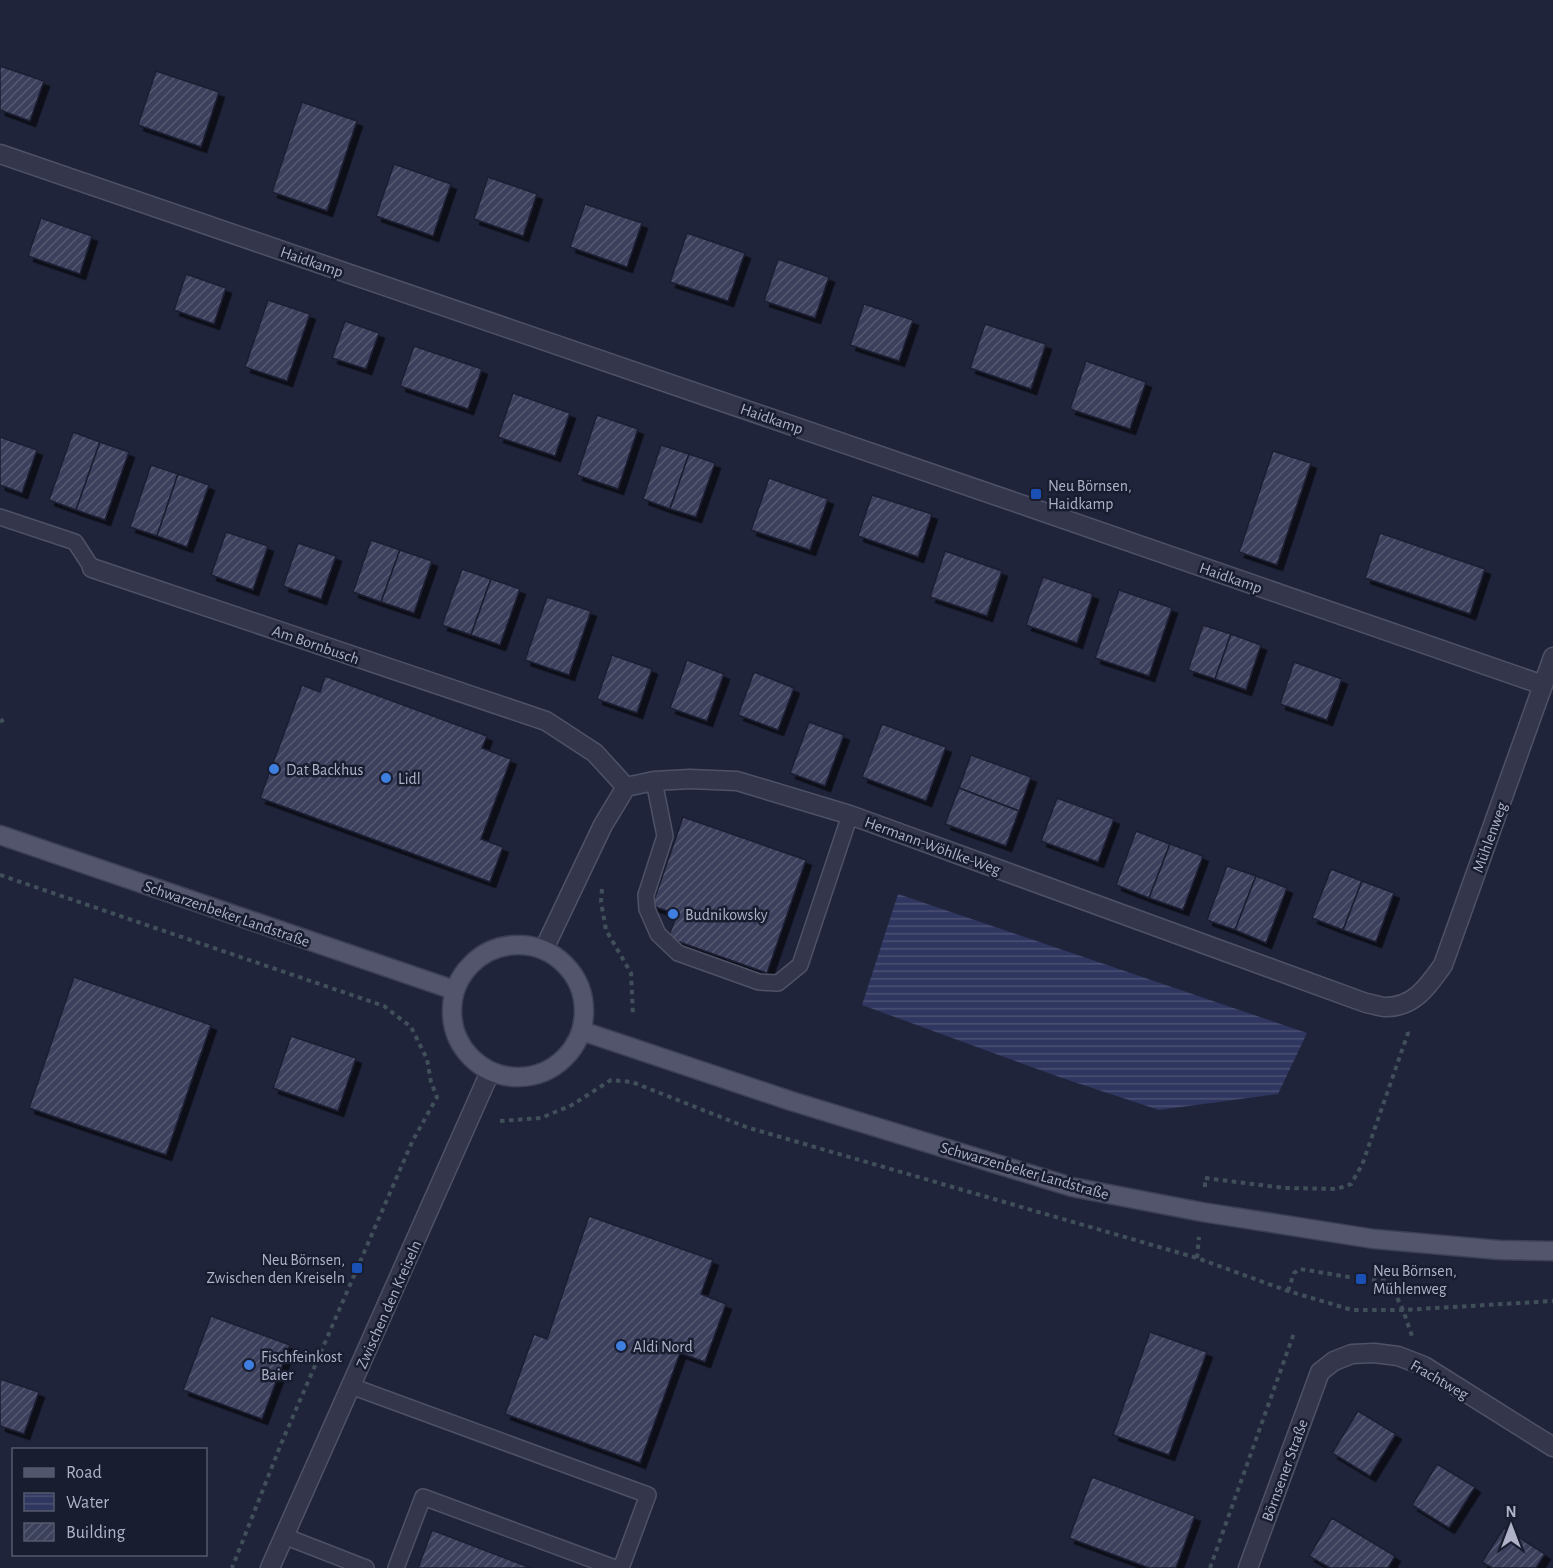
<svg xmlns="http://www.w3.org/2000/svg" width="1553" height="1568" viewBox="0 0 1553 1568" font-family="'Alegreya Sans',sans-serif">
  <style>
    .water { fill: url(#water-rules) }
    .building { fill: url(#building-hatch); stroke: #1b1e32; stroke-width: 1.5; filter: url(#shadow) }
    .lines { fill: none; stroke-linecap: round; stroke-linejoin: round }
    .service-casing { stroke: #4f5266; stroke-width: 18 }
    .minor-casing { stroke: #4f5266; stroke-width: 21 }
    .tertiary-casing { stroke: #4f5266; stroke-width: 21 }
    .primary-casing { stroke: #3d4055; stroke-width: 21 }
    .path { stroke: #404f5a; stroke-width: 4; stroke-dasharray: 4.5 4.5; stroke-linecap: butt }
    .service { stroke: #34374b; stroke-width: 15 }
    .minor { stroke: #34374b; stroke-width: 18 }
    .tertiary { stroke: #34374b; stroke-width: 18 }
    .primary { stroke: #52556c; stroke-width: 18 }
    .transit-dot { fill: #1a4fb4; stroke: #191d30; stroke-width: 2 }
    .shop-dot { fill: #3f7fe0; stroke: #191d30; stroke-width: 2 }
    .labels { text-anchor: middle; stroke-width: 5; stroke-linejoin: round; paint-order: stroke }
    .street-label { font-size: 16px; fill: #afb2c8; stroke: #191d30 }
    .poi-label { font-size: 16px; fill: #afb2c8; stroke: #191d30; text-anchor: start }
  </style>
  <defs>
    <pattern id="water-rules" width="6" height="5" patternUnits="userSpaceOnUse" patternTransform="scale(1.5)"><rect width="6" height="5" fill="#2f365f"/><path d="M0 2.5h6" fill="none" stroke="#4b5174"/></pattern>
    <pattern id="building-hatch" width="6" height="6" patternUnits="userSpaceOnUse" patternTransform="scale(1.5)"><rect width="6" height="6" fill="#3c415b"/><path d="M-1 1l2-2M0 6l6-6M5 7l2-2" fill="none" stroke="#565a71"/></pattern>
    <filter id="shadow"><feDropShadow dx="5.5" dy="5.5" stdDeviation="0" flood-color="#0009"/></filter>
  </defs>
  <rect width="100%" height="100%" fill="#20243b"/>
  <!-- water -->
  <path class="water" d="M898 894 1307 1033 1278 1094 1159 1110 1062 1078 862 1005Z"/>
  <!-- building -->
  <g class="building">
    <path d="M0 66 44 81 30 121 0 110Z"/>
    <path d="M156 71 219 92 201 147 138 125Z"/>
    <path d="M302 102 357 121 327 211 272 192Z"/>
    <path d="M394 164 451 184 433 236 376 216Z"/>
    <path d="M488 177 537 194 523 236 474 219Z"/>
    <path d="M585 204 642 223 627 267 570 247Z"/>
    <path d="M41 218 92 236 80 274 28 256Z"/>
    <path d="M687 233 745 253 728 301 670 282Z"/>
    <path d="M778 259 829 277 815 318 764 301Z"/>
    <path d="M186 274 226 288 214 324 174 310Z"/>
    <path d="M268 300 310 314 287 381 245 367Z"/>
    <path d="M864 304 913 320 899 361 850 345Z"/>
    <path d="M345 321 379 333 366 369 332 358Z"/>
    <path d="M985 324 1046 344 1031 389 970 368Z"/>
    <path d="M414 346 482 369 468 409 400 386Z"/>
    <path d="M1086 361 1146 382 1130 429 1070 409Z"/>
    <path d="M513 393 570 413 555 456 498 437Z"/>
    <path d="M597 415 638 429 618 489 577 475Z"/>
    <path d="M73 432 100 442 76 510 49 500Z"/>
    <path d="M0 437 37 450 22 493 0 485Z"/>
    <path d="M100 442 129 452 105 520 76 510Z"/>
    <path d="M661 445 689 454 670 509 643 499Z"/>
    <path d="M1273 451 1311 463 1277 565 1239 552Z"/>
    <path d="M689 454 715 463 696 517 670 509Z"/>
    <path d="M151 465 178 474 157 536 130 527Z"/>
    <path d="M178 474 209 485 187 547 157 536Z"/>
    <path d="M769 478 828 499 810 550 751 530Z"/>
    <path d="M872 495 932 514 918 557 858 536Z"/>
    <path d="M226 532 268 546 253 590 211 575Z"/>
    <path d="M1380 533 1485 569 1470 614 1365 578Z"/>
    <path d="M371 540 400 550 381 602 353 592Z"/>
    <path d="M298 543 336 556 321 599 283 586Z"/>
    <path d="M400 550 432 561 414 613 381 602Z"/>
    <path d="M945 551 1002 571 987 616 930 597Z"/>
    <path d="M462 569 491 579 471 635 442 625Z"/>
    <path d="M1043 577 1093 594 1077 643 1026 625Z"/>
    <path d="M491 579 520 589 500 645 471 635Z"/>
    <path d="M1119 590 1172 608 1149 676 1095 658Z"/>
    <path d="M547 597 591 611 569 675 525 660Z"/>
    <path d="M1203 625 1231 634 1215 679 1188 670Z"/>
    <path d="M1231 634 1261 645 1246 690 1215 679Z"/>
    <path d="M612 655 652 669 637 713 597 699Z"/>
    <path d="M687 660 724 674 707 721 670 708Z"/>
    <path d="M1294 662 1342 679 1327 720 1280 704Z"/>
    <path d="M754 672 794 688 778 730 738 715Z"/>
    <path d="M325 676 487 736 482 748 511 759 481 839 503 847 490 882 260 798 302 685 320 692Z"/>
    <path d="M809 722 844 735 825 786 790 773Z"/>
    <path d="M882 724 946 747 926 801 862 777Z"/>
    <path d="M971 755 1031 777 1019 811 959 788Z"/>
    <path d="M959 788 1019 811 1006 846 945 824Z"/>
    <path d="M1057 798 1114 819 1098 862 1041 841Z"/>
    <path d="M683 817 806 860 767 973 668 938 677 914 652 906Z"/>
    <path d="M1136 831 1170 844 1149 898 1116 885Z"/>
    <path d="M1170 844 1203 856 1183 910 1149 898Z"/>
    <path d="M1227 866 1256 876 1235 930 1207 920Z"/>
    <path d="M1331 869 1362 881 1343 930 1312 918Z"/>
    <path d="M1256 876 1287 888 1266 943 1235 930Z"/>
    <path d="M1362 881 1394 893 1376 942 1343 930Z"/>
    <path d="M74 977 211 1025 166 1155 29 1108Z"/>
    <path d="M291 1036 356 1058 338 1111 273 1088Z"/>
    <path d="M589 1216 713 1260 701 1294 726 1304 705 1362 680 1353 640 1463 505 1414 534 1334 547 1339Z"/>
    <path d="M211 1316 290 1345 262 1419 183 1390Z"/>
    <path d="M1150 1332 1207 1352 1169 1455 1113 1435Z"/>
    <path d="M0 1379 39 1392 24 1434 0 1426Z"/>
    <path d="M1358 1411 1396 1434 1370 1476 1332 1453Z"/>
    <path d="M1437 1464 1475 1487 1449 1528 1412 1505Z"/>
    <path d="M1092 1477 1195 1516 1176 1568H1149L1069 1538Z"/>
    <path d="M1332 1518 1395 1556 1388 1568H1330L1309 1556Z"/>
    <path d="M1504 1528 1545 1554 1536 1568H1492L1482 1562Z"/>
    <path d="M432 1530 531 1568H418Z"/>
  </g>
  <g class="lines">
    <!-- service casing -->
    <g class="service-casing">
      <g id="service">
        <path d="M0 517 75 542 92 568"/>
        <path d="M654 781 665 836 646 895 647 909 658 934 678 953 759 982 778 983 800 965 850 815"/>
        <path d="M351 1386 648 1495 621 1568"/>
        <path d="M284 1536 366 1568"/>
        <path d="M396 1568 423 1497 615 1568"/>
      </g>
    </g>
    <!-- minor casing -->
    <g class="minor-casing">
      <g id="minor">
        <path d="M0 154 1032 508 1543 685"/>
        <path d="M92 568 546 721 595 753 626 787"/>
        <path d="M544 949 603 825 626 787 654 781 690 779 737 781 850 815 1366 1003C1372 1004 1378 1006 1384 1007 1414 1008 1428 986 1443 965L1553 657"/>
        <path d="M1248 1568 1320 1372 1334 1361 1352 1354 1374 1353 1398 1356 1424 1366 1553 1447"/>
      </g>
    </g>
    <!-- tertiary casing -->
    <g class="tertiary-casing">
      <path id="tertiary" d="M270 1568 490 1072"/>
    </g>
    <!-- primary casing -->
    <g class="primary-casing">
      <g id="primary">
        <path d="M0 835 454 990"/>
        <circle cx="518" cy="1011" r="66"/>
        <path d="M582 1031 791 1101 1072 1187 1202 1212 1374 1239 1499 1250 1553 1251"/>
      </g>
    </g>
    <!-- path -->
    <g class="path">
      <path d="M0 722 4 719"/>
      <path d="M0 875 384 1006 411 1027 427 1059 431 1082 437 1097 412 1142 281 1444 232 1568"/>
      <path d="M602 889 601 902 606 930 631 973 633 1016"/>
      <path d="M500 1121 541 1118 572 1105 611 1080 632 1082 746 1127 1197 1258 1288 1291 1352 1310H1403L1553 1301"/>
      <path d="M1205 1187V1178L1284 1188 1337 1189 1351 1184 1362 1165 1408 1033 1407 1029"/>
      <path d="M1197 1258 1199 1237"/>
      <path d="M1288 1291 1294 1273 1300 1269 1361 1279 1389 1281 1403 1310 1412 1336"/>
      <path d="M1210 1568 1294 1333"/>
    </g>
    <!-- service -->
    <use href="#service" class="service"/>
    <!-- minor -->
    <use href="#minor" class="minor"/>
    <!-- tertiary -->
    <use href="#tertiary" class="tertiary"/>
    <!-- primary -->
    <use href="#primary" class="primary"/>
  </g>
  <!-- markers -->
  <g class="transit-dot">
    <rect x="1030" y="488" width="12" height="12" rx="3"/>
    <rect x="351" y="1262" width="12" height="12" rx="3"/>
    <rect x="1355" y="1273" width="12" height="12" rx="3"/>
  </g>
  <g class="shop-dot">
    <circle cx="274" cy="769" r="6"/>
    <circle cx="386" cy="778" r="6"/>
    <circle cx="673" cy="914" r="6"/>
    <circle cx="621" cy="1346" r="6"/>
    <circle cx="249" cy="1365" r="6"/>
  </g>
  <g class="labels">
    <!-- street labels -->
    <g class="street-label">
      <text transform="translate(312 261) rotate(19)" y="6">Haidkamp</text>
      <text transform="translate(772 418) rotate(19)" y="6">Haidkamp</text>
      <text transform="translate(1231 577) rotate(19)" y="6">Haidkamp</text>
      <text transform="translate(316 644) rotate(19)" y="6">Am Bornbusch</text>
      <text transform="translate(1489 837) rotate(-70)" y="6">Mühlenweg</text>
      <text transform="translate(933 845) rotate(20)" y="6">Hermann-Wöhlke-Weg</text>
      <text transform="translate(227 913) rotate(19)" y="6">Schwarzenbeker Landstraße</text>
      <text transform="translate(1025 1170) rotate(16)" y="6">Schwarzenbeker Landstraße</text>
      <text transform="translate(388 1304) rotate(-66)" y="6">Zwischen den Kreiseln</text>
      <text transform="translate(1440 1379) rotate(30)" y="6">Frachtweg</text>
      <text transform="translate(1284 1470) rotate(-70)" y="6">Börnsener Straße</text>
    </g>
    <!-- poi labels -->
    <g class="poi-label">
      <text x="1048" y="491">Neu Börnsen,<tspan x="1048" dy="18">Haidkamp</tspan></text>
      <text x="286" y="775">Dat Backhus</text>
      <text x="398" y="784">Lidl</text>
      <text x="685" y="920">Budnikowsky</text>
      <text x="345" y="1265" text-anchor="end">Neu Börnsen,<tspan x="345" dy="18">Zwischen den Kreiseln</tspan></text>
      <text x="1373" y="1276">Neu Börnsen,<tspan x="1373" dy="18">Mühlenweg</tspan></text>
      <text x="633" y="1352">Aldi Nord</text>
      <text x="261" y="1362">Fischfeinkost<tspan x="261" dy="18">Baier</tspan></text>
    </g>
  </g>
  <!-- legend -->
  <rect x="12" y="1448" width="195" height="108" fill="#191d30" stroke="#55596d" stroke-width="1.5"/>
  <rect x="24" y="1468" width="30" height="9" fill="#52556c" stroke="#55596d" stroke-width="1.5"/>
  <text x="66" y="1478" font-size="18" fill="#afb2c8">Road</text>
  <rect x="24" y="1493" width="30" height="18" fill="url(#water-rules)" stroke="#55596d" stroke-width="1.5"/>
  <text x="66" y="1508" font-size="18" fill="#afb2c8">Water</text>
  <rect x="24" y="1523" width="30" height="18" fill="url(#building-hatch)" stroke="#55596d" stroke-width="1.5"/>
  <text x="66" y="1538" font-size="18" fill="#afb2c8">Building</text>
  <!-- north arrow -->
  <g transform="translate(1511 1526)" stroke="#191d30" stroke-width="4.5" paint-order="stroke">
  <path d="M0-4.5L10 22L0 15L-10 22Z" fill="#afb2c8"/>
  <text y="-9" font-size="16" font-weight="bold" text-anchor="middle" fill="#afb2c8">N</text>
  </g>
</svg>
